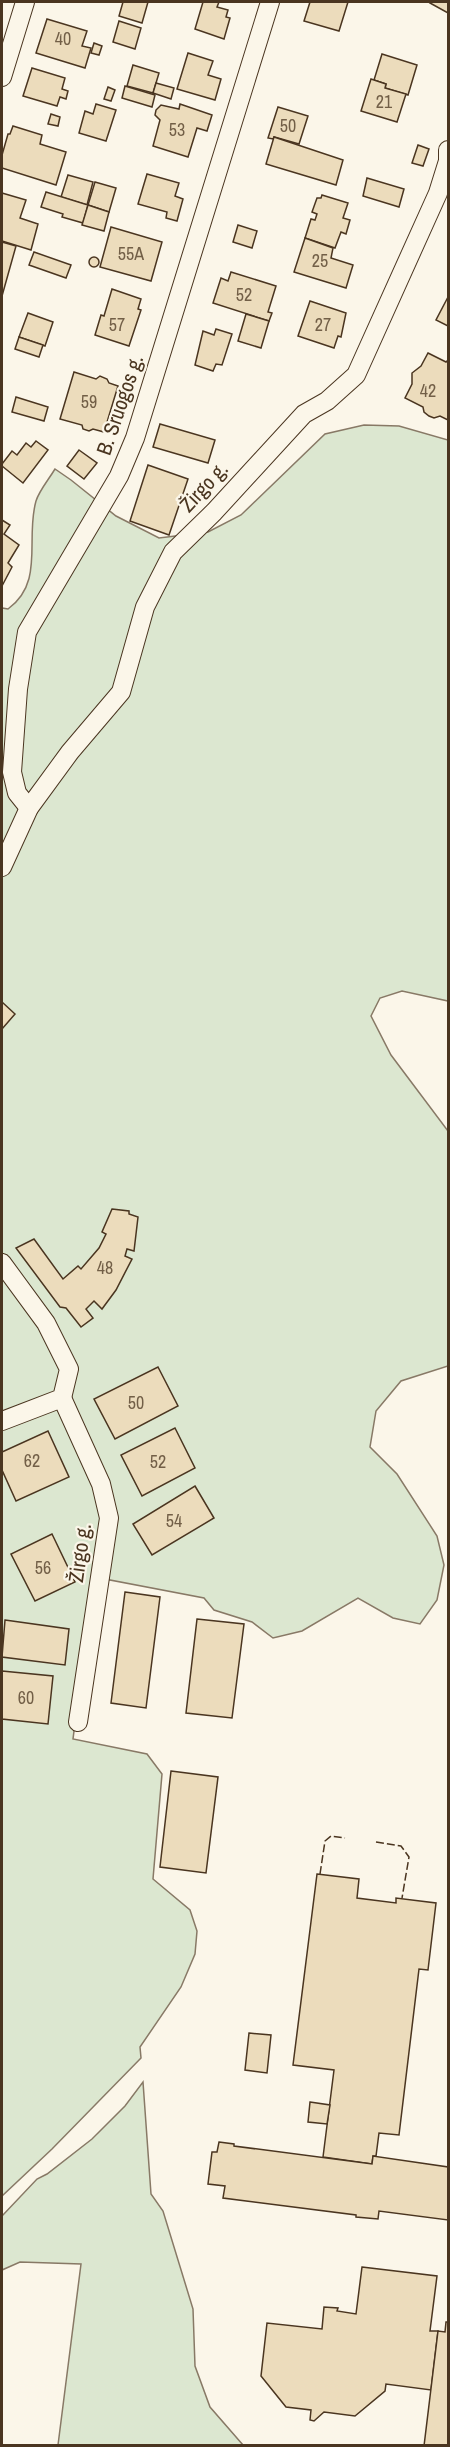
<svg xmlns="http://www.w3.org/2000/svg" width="450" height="2447" viewBox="0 0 450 2447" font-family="'Archivo Narrow',sans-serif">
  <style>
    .green { fill: #dce7d0; stroke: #887966; stroke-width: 1.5 }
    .building { fill: #ecdcbc; stroke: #4a3520; stroke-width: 1.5 }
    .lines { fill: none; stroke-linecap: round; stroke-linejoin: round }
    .street-casing { stroke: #4a3520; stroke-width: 20 }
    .street { stroke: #fbf6e9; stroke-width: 18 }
    .fence { stroke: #4a3520; stroke-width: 1.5; stroke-dasharray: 8 3; stroke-linecap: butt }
    .labels { text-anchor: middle; stroke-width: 4.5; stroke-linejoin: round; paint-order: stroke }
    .number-label { font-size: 18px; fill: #725f47 }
    .street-label { font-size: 21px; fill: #4a3520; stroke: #fbf6e9 }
  </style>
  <rect width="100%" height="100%" fill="#fbf6e9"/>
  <!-- green -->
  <g class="green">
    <path d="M364 425 399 426 448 440V1001L402 991 380 998 371 1016 391 1055 448 1131V1366L401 1381 376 1411 370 1447 397 1474 437 1536 444 1565 437 1600 420 1624 393 1618 358 1598 302 1631 273 1638 252 1622 214 1610 204 1598 94 1577 73 1739 147 1754 162 1774 153 1879 190 1910 197 1931 195 1954 181 1987 140 2047 141 2058 52 2149 2 2196V608L8 609C45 582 25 539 36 501 39 491 49 479 55 469L71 480 116 516 159 538 208 532 241 515 325 434Z"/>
    <path d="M143 2082 151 2194 163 2211 193 2309 195 2366 210 2407 243 2445H58L81 2264 20 2262 2 2270V2216L37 2179 47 2174 92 2139 125 2106Z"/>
  </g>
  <!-- building -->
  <g class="building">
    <path d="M123 2H148L142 23 119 16Z"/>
    <path d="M203 2H219L217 7 228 10 226 17 230 18 224 39 195 29Z"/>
    <path d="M310 2H348L339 31 304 21Z"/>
    <path d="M431 2H448V13L430 3Z"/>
    <path d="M47 19 87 31 82 46 91 48 85 68 36 53Z"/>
    <path d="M119 21 141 28 135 49 113 42Z"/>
    <path d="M94 43 102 46 99 55 91 53Z"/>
    <path d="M188 53 213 61 208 75 221 79 215 100 177 89Z"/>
    <path d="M382 54 417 65 408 95 385 88 386 84 374 80Z"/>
    <path d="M133 65 159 73 153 93 127 86Z"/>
    <path d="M32 68 65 78 62 89 68 91 66 99 60 97 57 106 23 96Z"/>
    <path d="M371 79 386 84 385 88 406 94 397 122 361 111Z"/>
    <path d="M156 83 174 88 171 99 153 93Z"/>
    <path d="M125 86 155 95 152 107 122 98Z"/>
    <path d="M108 87 115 90 111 101 104 99Z"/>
    <path d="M96 104 116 110 106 141 79 133 85 111 93 114Z"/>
    <path d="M180 104 212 115 207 131 197 128 188 157 153 146 160 120 155 115 156 110 161 105 179 109Z"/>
    <path d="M278 107 308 116 299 144 274 137 273 139 268 138Z"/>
    <path d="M51 114 60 117 58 126 48 124Z"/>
    <path d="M13 126 42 135 40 144 66 152 56 185 2 168V155L8 134H10Z"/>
    <path d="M274 137 343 160 336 185 266 164Z"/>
    <path d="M418 145 429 149 423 166 412 163Z"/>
    <path d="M147 174 179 183 175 196 183 199 177 221 166 218 167 212 138 204Z"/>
    <path d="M68 175 93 182 87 205 61 197Z"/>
    <path d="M367 178 404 189 399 207 363 196Z"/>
    <path d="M95 182 116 188 109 212 88 205Z"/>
    <path d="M46 192 88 205 83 223 62 217 63 214 41 207Z"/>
    <path d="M2 193 26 200 20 218 38 224 31 250 2 241Z"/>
    <path d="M322 195 348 203 343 218 350 220 346 234 341 232 335 248 305 238 311 219 315 220 317 214 312 212 317 198H321Z"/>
    <path d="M88 205 109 212 104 231 82 225Z"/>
    <path d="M238 225 257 231 252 248 233 242Z"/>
    <path d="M111 227 162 242 151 281 100 267Z"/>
    <path d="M305 238 333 248 331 258 353 265 346 288 294 272Z"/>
    <path d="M2 242 16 246 2 296Z"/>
    <path d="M34 252 71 265 66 278 29 265Z"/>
    <circle cx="94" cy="262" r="5"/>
    <path d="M231 272 276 286 268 312 272 313 269 321 213 303 221 278 228 281Z"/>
    <path d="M112 289 141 299 138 309 141 310 129 346 95 335 101 315 104 316Z"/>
    <path d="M448 297V326L436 320Z"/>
    <path d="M310 301 346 313 341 337 338 336 334 348 298 336Z"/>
    <path d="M28 313 53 322 45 346 19 337Z"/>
    <path d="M246 314 269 321 261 348 238 341Z"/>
    <path d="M216 329 232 334 222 365 216 364 213 371 195 365 203 331 214 335Z"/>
    <path d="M19 337 43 345 39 357 15 349Z"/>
    <path d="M428 353 446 362 448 360V420L440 416 434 418 429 416 424 412 423 407 405 398 412 384V373L421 366Z"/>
    <path d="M74 372 96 379 100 376 107 379 109 383 118 386 104 432 93 429 89 431 83 429 82 425 60 419Z"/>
    <path d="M16 397 48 407 44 421 12 412Z"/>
    <path d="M160 424 215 440 208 463 153 447Z"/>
    <path d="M36 441 48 450 23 483 2 466V464L12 451 17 455 26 443 31 447Z"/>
    <path d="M79 450 97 463 84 479 67 466Z"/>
    <path d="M148 465 188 479 169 535 130 521Z"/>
    <path d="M2 520 10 525 4 534 19 545 8 563 12 567 2 586Z"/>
    <path d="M2 1002 15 1014 2 1029Z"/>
    <path d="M112 1209 129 1211V1214L138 1217 134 1251 127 1249 125 1256 132 1259 116 1290 102 1309 94 1301 86 1309 93 1318 81 1327 66 1308 60 1307 16 1248 34 1239 63 1279 78 1266 81 1269 99 1248 106 1234 102 1232Z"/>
    <path d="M158 1367 178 1406 115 1439 94 1399Z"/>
    <path d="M175 1428 195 1468 142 1496 121 1455Z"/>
    <path d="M48 1431 69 1477 16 1501 2 1470V1452Z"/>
    <path d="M195 1486 214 1518 152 1555 133 1524Z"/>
    <path d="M52 1534 75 1582 35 1601 11 1554Z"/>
    <path d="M125 1592 160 1597 146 1708 111 1703Z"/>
    <path d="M197 1619 244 1624 232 1718 186 1713Z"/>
    <path d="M5 1620 69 1629 65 1665 2 1657Z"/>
    <path d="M2 1671 53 1676 48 1724 2 1719Z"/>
    <path d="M171 1771 218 1777 206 1873 160 1867Z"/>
    <path d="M317 1874 359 1879 357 1898 396 1903V1898L436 1903 428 1970 419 1969 399 2135 379 2133 376 2156H373L372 2164 323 2157 334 2070 293 2065Z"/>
    <path d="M249 2033 271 2035 267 2073 245 2070Z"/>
    <path d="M310 2102 330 2105 327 2124 308 2122Z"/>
    <path d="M219 2142 234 2144V2146L372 2164 373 2156 448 2167V2220L379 2211 378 2219 356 2217V2215L223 2198 225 2186 208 2184 212 2152H217Z"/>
    <path d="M362 2267 437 2276 430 2331H438L431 2390 386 2384 385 2391 355 2416 324 2412 314 2421 310 2420 311 2410 286 2407 261 2376 267 2323 322 2329 324 2307 338 2308 337 2311 356 2314Z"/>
    <path d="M446 2322H448V2446H424L438 2331 445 2332Z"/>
  </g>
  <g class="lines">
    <!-- street casing -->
    <g class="street-casing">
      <g id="street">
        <path d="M2 77 25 2"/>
        <path d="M29 808 17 793 12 772 18 689 27 632 119 476 135 438 270 2"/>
        <path d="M2 867 29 808 70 752 121 692 145 607 173 552 214 512 304 414 327 401 356 375 438 193 448 161V150"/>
        <path d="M2 1263 46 1323 69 1369 62 1398 2 1421"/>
        <path d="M62 1398 101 1484 109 1518 78 1722"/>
      </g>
    </g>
    <!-- street -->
    <use href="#street" class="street"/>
    <!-- fence -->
    <g class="fence">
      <path d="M376 1842 401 1846 409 1857 402 1898"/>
      <path d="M320 1874 325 1841 331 1836 345 1838"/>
    </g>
  </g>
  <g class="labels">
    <!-- number labels -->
    <g class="number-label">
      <text x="63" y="45">40</text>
      <text x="384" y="108">21</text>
      <text x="288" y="132">50</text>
      <text x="177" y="136">53</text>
      <text x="131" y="260">55A</text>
      <text x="320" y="267">25</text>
      <text x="244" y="301">52</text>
      <text x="117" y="331">57</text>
      <text x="323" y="331">27</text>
      <text x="428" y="397">42</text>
      <text x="89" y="408">59</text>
      <text x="105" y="1274">48</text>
      <text x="136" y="1409">50</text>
      <text x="32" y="1467">62</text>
      <text x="158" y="1468">52</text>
      <text x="174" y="1527">54</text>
      <text x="43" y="1574">56</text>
      <text x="26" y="1704">60</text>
    </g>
    <!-- street labels -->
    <g class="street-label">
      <text transform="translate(120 405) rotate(-71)" y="7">B. Sruogos g.</text>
      <text transform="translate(204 487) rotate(-47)" y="7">Žirgo g.</text>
      <text transform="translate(80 1553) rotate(-82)" y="7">Žirgo g.</text>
    </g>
  </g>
  <!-- border -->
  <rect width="450" height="2447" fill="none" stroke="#4a3520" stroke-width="6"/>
</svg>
